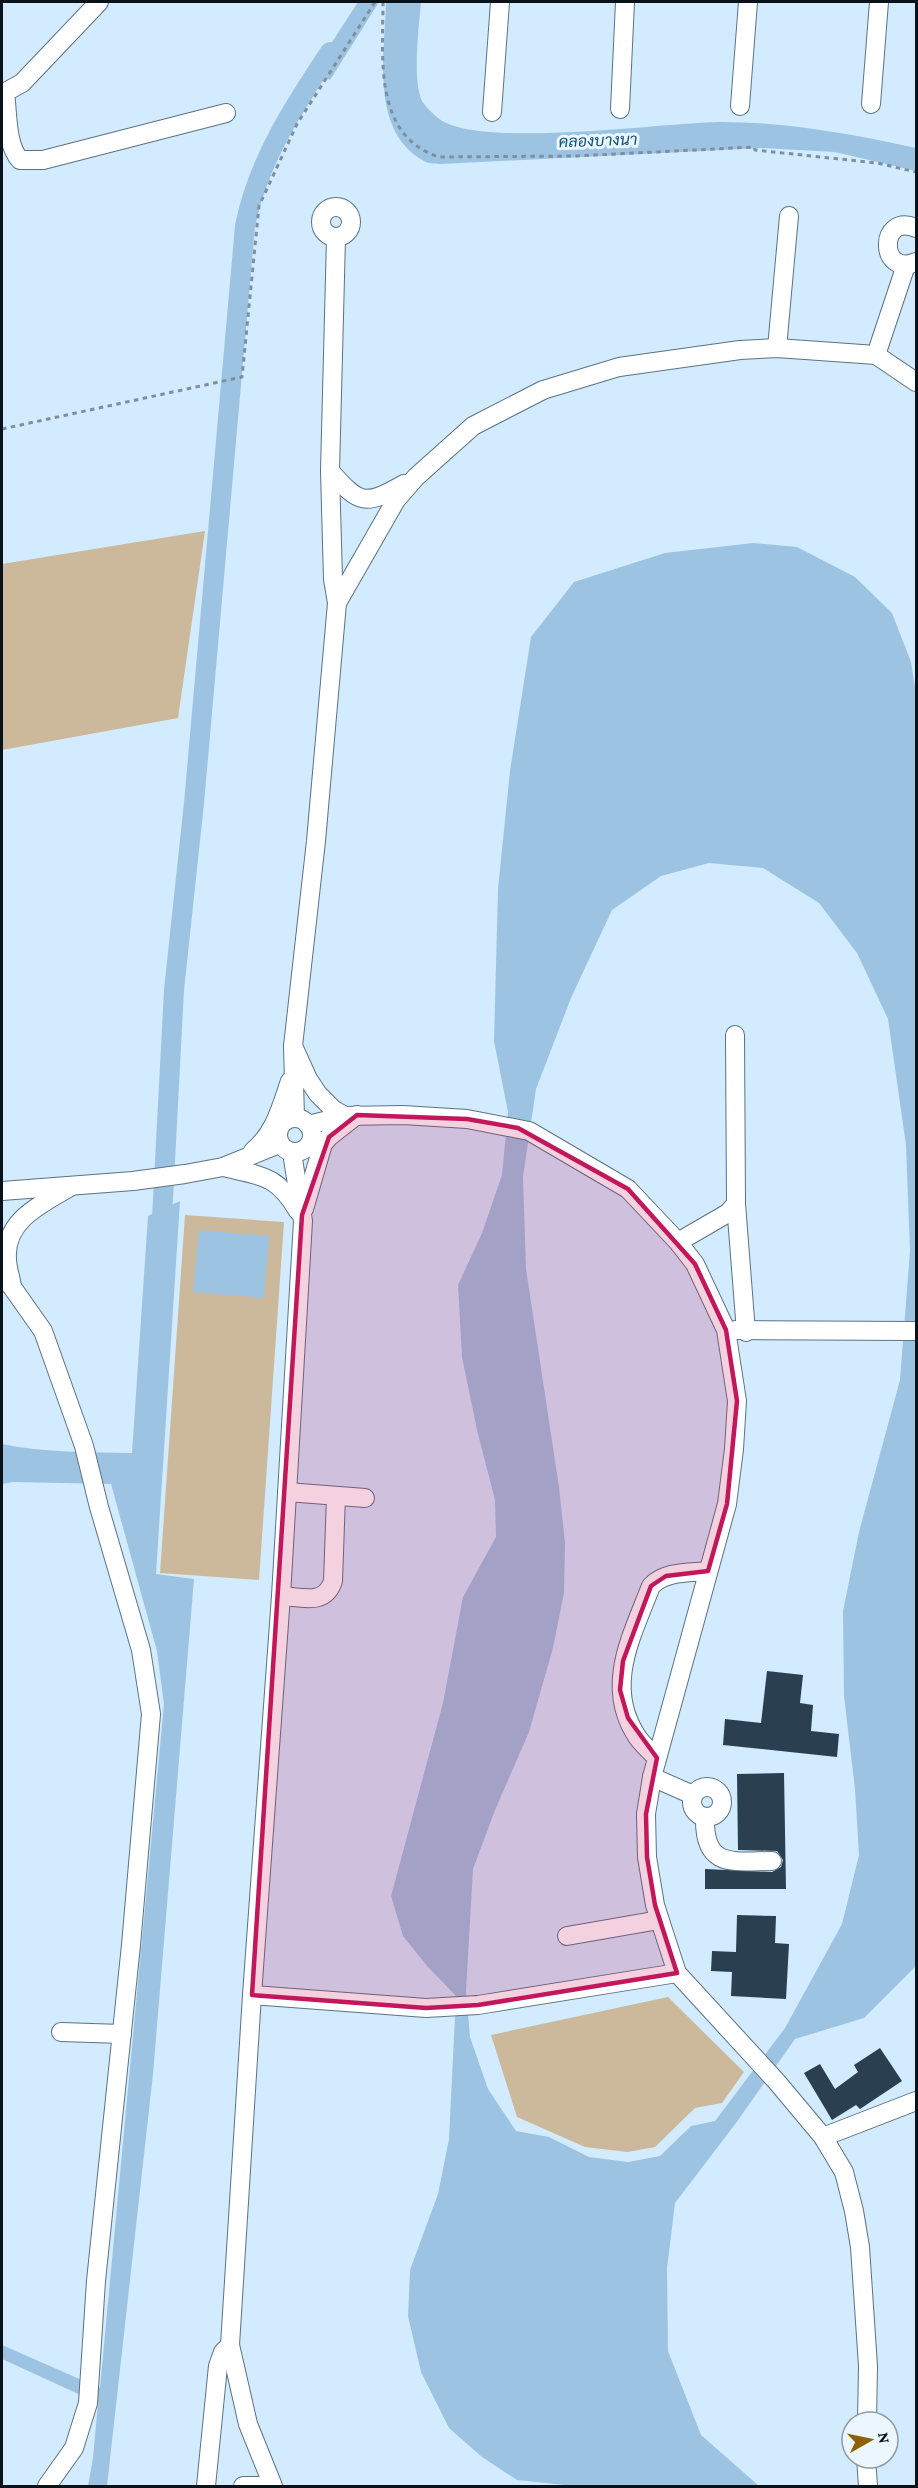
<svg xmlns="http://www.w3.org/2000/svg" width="918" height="2488" viewBox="0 0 918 2488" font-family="'Crimson Pro',Sarabun,serif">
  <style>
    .green { fill: #ccb99b }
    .water { fill: #9cc4e2; fill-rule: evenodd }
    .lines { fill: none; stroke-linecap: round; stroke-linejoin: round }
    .canal { stroke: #9cc4e2; stroke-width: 20 }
    .building { fill: #2a3f4f }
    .minor-casing { stroke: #5b7283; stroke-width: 20 }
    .path { stroke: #7e909f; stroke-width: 3; stroke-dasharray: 4.5 4.5; stroke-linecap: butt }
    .minor { stroke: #fff; stroke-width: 18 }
    .marked { fill: #c2185b; fill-opacity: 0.2; stroke: #c2185b; stroke-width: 4.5; stroke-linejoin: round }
    .labels { text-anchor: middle; stroke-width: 6; stroke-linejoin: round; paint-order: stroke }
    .water-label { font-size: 16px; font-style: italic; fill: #0b5077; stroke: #ecf6fe }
  </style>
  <rect width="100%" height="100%" fill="#d2ebff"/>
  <!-- green -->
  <g class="green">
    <path d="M205 531 178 718 2 750V564Z"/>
    <path d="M185 1215 284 1222 259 1580 160 1573Z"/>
    <path d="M668 1997 744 2072 722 2103 695 2108 655 2147 628 2152 585 2147 517 2117 491 2035Z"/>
  </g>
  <!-- water -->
  <g class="water">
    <path d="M358 2H379L330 80 314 70Z"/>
    <path d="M386 2H421C419 26 412 80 422 101 425 106 433 114 438 118 477 150 666 122 722 122 787 122 853 134 916 148V171L835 152 761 148 461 163C451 163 432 166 424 161 369 131 385 52 386 2Z"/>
    <path d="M753 543 797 547 855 577 892 613 911 662 916 694V1966L864 2018 795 2039 736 2123 675 2203 667 2268 668 2351 701 2435 759 2486H574L517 2480 482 2457 449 2428 421 2372 408 2316 410 2270 438 2194 449 2139 456 1996 427 1966 403 1936 391 1896 443 1703 463 1597 496 1537 495 1500 477 1430 462 1357 458 1285 482 1233 502 1175 508 1112 494 1041 498 889 510 771 531 637 574 582 665 553ZM709 863 763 868 819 903 857 953 888 1019 906 1145 910 1251 900 1380 859 1532 843 1611 844 1696 855 1789 859 1855 842 1924 785 2028 715 2121 691 2126 660 2156 628 2162 589 2157 549 2137 516 2131 488 2089 470 2037 466 1991 473 1869 495 1810 529 1732 553 1648 564 1593 565 1543 559 1487 526 1269 523 1177 536 1089 571 998 612 910 661 876Z"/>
    <path d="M180 1201 156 1574 194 1579 153 2074 107 2486H88L93 2458 98 2403 2 2359V2345L100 2388 164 1704 157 1651 111 1484 13 1482 2 1484V1444C45 1453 88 1452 132 1453L148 1216Z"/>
    <path d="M199 1230 269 1236 264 1298 193 1292Z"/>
  </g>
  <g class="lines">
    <!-- canal -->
    <path class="canal" d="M162 1218 174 990 194 803 245 226C258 161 294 106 330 52"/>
  </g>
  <!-- building -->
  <g class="building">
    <path d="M767 1671 803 1675 800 1703 813 1705 811 1731 839 1734 837 1757 723 1745 725 1719 761 1723Z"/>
    <path d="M784 1773 786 1889H705V1869L772 1872 781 1867 783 1860 777 1851 738 1850 737 1774Z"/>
    <path d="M737 1915 776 1916 775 1943 789 1944 786 1999 731 1996 732 1972 711 1971 712 1951 736 1952Z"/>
    <path d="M880 2048 902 2081 860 2109 856 2105 832 2120 804 2073 820 2064 835 2089 858 2072 854 2065Z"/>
  </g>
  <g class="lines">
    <!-- minor casing -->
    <g class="minor-casing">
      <g id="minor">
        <path d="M5 93C8 113 6 145 20 160H43L226 113"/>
        <path d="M2 94 22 83 99 2"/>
        <path d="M871 104 879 2"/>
        <path d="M740 106 748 2"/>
        <path d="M620 109 625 2"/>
        <path d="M492 112 500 2"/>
        <circle cx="336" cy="222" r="15"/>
        <path d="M336 238 330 471C360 505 365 506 404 484"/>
        <path d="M916 262C879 278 878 212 916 228"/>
        <path d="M777 348 789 216"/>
        <path d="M876 355 906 265"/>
        <path d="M337 603 396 500 416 477 473 426 543 390 619 367 740 350 777 348 876 355 916 382"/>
        <path d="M735 1035 736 1204 746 1332"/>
        <path d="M293 1046 308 1079 318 1094 334 1110 345 1116 403 1115 467 1119 529 1131 628 1189 678 1242 695 1264 726 1330 737 1401 734 1449 727 1504 652 1777 646 1814 647 1857 655 1905 677 1973 777 2082 823 2137 844 2172 854 2211 860 2247 868 2366 867 2422"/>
        <circle cx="295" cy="1135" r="17"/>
        <path d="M295 1118 293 1046 316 841 337 603 333 579 330 471"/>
        <path d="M308 1125 345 1116"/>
        <path d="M253 1151C275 1133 281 1107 290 1081"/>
        <path d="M223 1167C262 1176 277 1175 298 1211"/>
        <path d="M2 1191 133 1181 185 1174 223 1167 279 1144"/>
        <path d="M304 1209 323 1144 329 1137 357 1115"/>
        <path d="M678 1242 728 1213 736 1204"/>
        <path d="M2 1277 12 1287 43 1331 84 1446 99 1507 141 1650 151 1714 131 1945 96 2281 88 2403 74 2448 47 2486"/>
        <path d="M12 1287C11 1278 7 1268 7 1259 4 1220 42 1204 70 1187"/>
        <path d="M735 1330 916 1331"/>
        <path d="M287 1492 365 1498"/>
        <path d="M281 1596C302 1597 325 1606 333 1581L336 1496"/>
        <path d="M657 1758C651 1752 643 1745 638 1738 603 1687 632 1636 651 1586 665 1571 689 1573 708 1571"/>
        <path d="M652 1777 693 1795"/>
        <circle cx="707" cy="1802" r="15"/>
        <path d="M705 1818C704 1869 733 1861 772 1861"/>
        <path d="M567 1936 659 1920"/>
        <path d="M252 1995 426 2008 478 2005 677 1973"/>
        <path d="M61 2032 122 2034"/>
        <path d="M823 2137 916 2101"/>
        <path d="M866 2458 868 2486"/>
        <path d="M206 2486 218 2366 223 2352 230 2345"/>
        <path d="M243 2486H262"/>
        <path d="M273 2486 248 2424 230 2345 252 1995 281 1596 303 1221 292 1153"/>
      </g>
    </g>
    <!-- path -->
    <g class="path">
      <path d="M383 2C383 57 373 136 439 157L575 156 754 147 755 150 877 163 916 172"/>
      <path d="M2 429 242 377 259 206 297 124 375 2"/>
    </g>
    <!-- minor -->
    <use href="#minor" class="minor"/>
  </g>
  <!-- marked area -->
  <path class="marked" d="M357 1115 467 1119 518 1128 628 1189 695 1264 726 1330 737 1401 727 1504 708 1571 666 1576 651 1586 623 1661 620 1690 628 1718 657 1758 646 1814 647 1857 655 1905 677 1973 478 2005 426 2008 252 1995 302 1215 329 1137Z"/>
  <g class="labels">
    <!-- water labels -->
    <g class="water-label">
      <text transform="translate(598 140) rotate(-2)" y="6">คลองบางนา</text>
    </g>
  </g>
  <!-- border -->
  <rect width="918" height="2488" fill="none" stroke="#091219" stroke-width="6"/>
  <!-- north arrow -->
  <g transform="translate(870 2440) rotate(81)"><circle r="28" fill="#ecf6fe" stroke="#919ba2" stroke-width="1.5"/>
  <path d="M0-4.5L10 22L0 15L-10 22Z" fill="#8c6204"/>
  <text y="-9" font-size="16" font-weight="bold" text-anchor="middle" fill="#091219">N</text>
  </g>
</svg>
